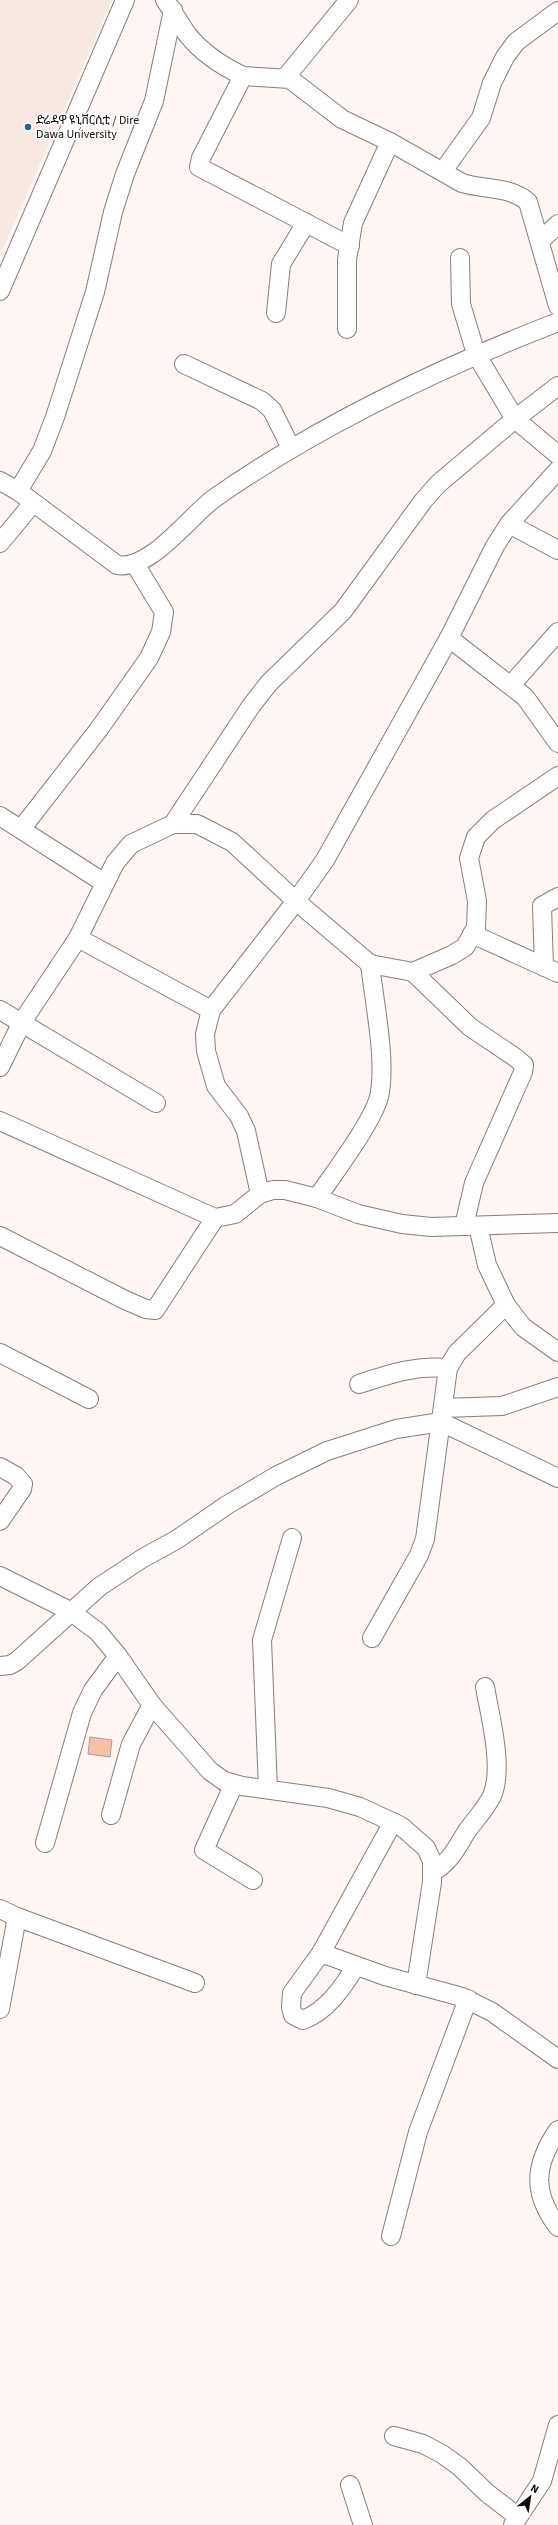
<svg xmlns="http://www.w3.org/2000/svg" width="558" height="2525" viewBox="0 0 558 2525" font-family="'Source Sans 3','Noto Sans Ethiopic',sans-serif">
  <style>
    .built { fill: #f7e8e1 }
    .building { fill: #f7c1a7; stroke: #a49d9a }
    .lines { fill: none; stroke-linecap: round; stroke-linejoin: round }
    .minor-casing { stroke: #857f7c; stroke-width: 20 }
    .minor { stroke: #fff; stroke-width: 18 }
    .poi-dot { fill: #1f679b; stroke: #fff; stroke-width: 1.5 }
    .labels { text-anchor: middle; stroke-width: 3.5; stroke-linejoin: round; paint-order: stroke }
    .poi-label { font-size: 12px; fill: #0f0d0c; stroke: #fff; text-anchor: start }
  </style>
  <rect width="100%" height="100%" fill="#fdf6f3"/>
  <!-- built -->
  <path class="built" d="M0 0H112L0 255Z"/>
  <!-- building -->
  <path class="building" d="M90 1737 112 1740 110 1757 88 1754Z"/>
  <g class="lines">
    <!-- minor casing -->
    <g class="minor-casing">
      <g id="minor">
        <path d="M165 0C173 11 179 23 187 34 201 52 222 66 243 76L290 79 342 119 390 142 462 183C484 190 510 186 528 202L558 306"/>
        <path d="M243 76 201 158 199 167 350 246"/>
        <path d="M285 78 349 0"/>
        <path d="M443 171 481 118 492 83 505 57 516 42 558 11"/>
        <path d="M540 241 558 224"/>
        <path d="M460 258 461 304 476 354 515 419 558 455"/>
        <path d="M0 291 125 0"/>
        <path d="M276 313 281 264 306 223"/>
        <path d="M347 329V260L353 223 390 142"/>
        <path d="M184 364 262 401 272 410 291 448"/>
        <path d="M0 481 18 491 117 565C151 571 190 515 216 497 321 424 439 368 558 322"/>
        <path d="M18 491 42 451 55 417 95 292 113 212 125 174 154 101 173 10"/>
        <path d="M509 524 558 550"/>
        <path d="M0 543 33 503"/>
        <path d="M449 638 525 697 558 743"/>
        <path d="M511 685 558 632"/>
        <path d="M0 816 103 882"/>
        <path d="M173 824H197L232 842 296 901 370 964 413 972 452 955 465 947 476 928 477 901 469 858 476 837 493 820 558 776"/>
        <path d="M22 828 99 729 149 658 161 632 164 612 135 564"/>
        <path d="M472 934 558 973"/>
        <path d="M78 938 211 1010"/>
        <path d="M544 967 542 906 558 897"/>
        <path d="M413 972 470 1027 516 1058 524 1065 523 1072 474 1183 464 1226"/>
        <path d="M0 1010 156 1103"/>
        <path d="M0 1067 22 1022 78 938 115 863 131 844 173 824 251 706 269 683 343 611 423 501 438 484 515 419 558 386"/>
        <path d="M0 1121 215 1218 235 1214 260 1194 273 1190H285L317 1198 358 1214 402 1224 431 1227 558 1223"/>
        <path d="M260 1194 246 1131 239 1116 216 1086 206 1051 205 1034 211 1010 296 901 325 860 449 638 495 546 509 524 558 470"/>
        <path d="M317 1198C334 1173 372 1123 379 1097 387 1062 374 1001 370 964"/>
        <path d="M0 1236 125 1300 146 1309 155 1310 215 1218"/>
        <path d="M506 1305 523 1327 558 1352"/>
        <path d="M0 1353 89 1399"/>
        <path d="M359 1384C389 1374 416 1365 448 1368"/>
        <path d="M443 1408 502 1406 558 1387"/>
        <path d="M0 1467 16 1476 23 1484 22 1489 0 1521"/>
        <path d="M0 1576 70 1611 98 1632 118 1656 152 1705 210 1771 224 1781 242 1786 328 1798 360 1807 401 1826 426 1848 432 1861V1882L416 1985"/>
        <path d="M372 1638 419 1555 425 1539 448 1368 457 1353 506 1305 487 1265 478 1226"/>
        <path d="M0 1666 10 1665 17 1661 99 1587 143 1558 176 1540 227 1505 276 1476 327 1451 396 1429 441 1422 558 1478"/>
        <path d="M234 1784 204 1850 253 1880"/>
        <path d="M268 1789 262 1640 292 1538"/>
        <path d="M111 1815 131 1744 152 1705"/>
        <path d="M45 1843 82 1713 93 1690 118 1656"/>
        <path d="M432 1872C450 1863 457 1847 467 1831 475 1820 486 1808 492 1796 504 1768 490 1716 485 1687"/>
        <path d="M0 1909 17 1917 195 1983"/>
        <path d="M321 1953 385 1976 462 1997 492 2012 558 2059"/>
        <path d="M356 1966C343 1987 327 2011 303 2020L293 2015 291 2007 292 1993 321 1953 393 1822"/>
        <path d="M0 2009 17 1917"/>
        <path d="M558 2130C534 2165 532 2193 558 2227"/>
        <path d="M391 2236 418 2132 468 1999"/>
        <path d="M394 2436 423 2444 442 2454 460 2467 487 2493 517 2516"/>
        <path d="M350 2485 363 2525"/>
        <path d="M513 2525 542 2481 558 2425"/>
      </g>
    </g>
    <!-- minor -->
    <use href="#minor" class="minor"/>
  </g>
  <!-- markers -->
  <circle class="poi-dot" cx="28" cy="127" r="4"/>
  <g class="labels">
    <!-- poi labels -->
    <g class="poi-label">
      <text x="36" y="124">ድሬዳዋ ዩኒቨርሲቲ / Dire<tspan x="36" dy="14">Dawa University</tspan></text>
    </g>
  </g>
  <!-- north arrow -->
  <g transform="translate(530 2497) rotate(30)" stroke="#ffffff" stroke-width="3" paint-order="stroke">
  <path d="M0-3L7 15L0 10L-7 15Z" fill="#0f0d0c"/>
  <text y="-6" font-size="11" font-weight="bold" text-anchor="middle" fill="#0f0d0c">N</text>
  </g>
</svg>
